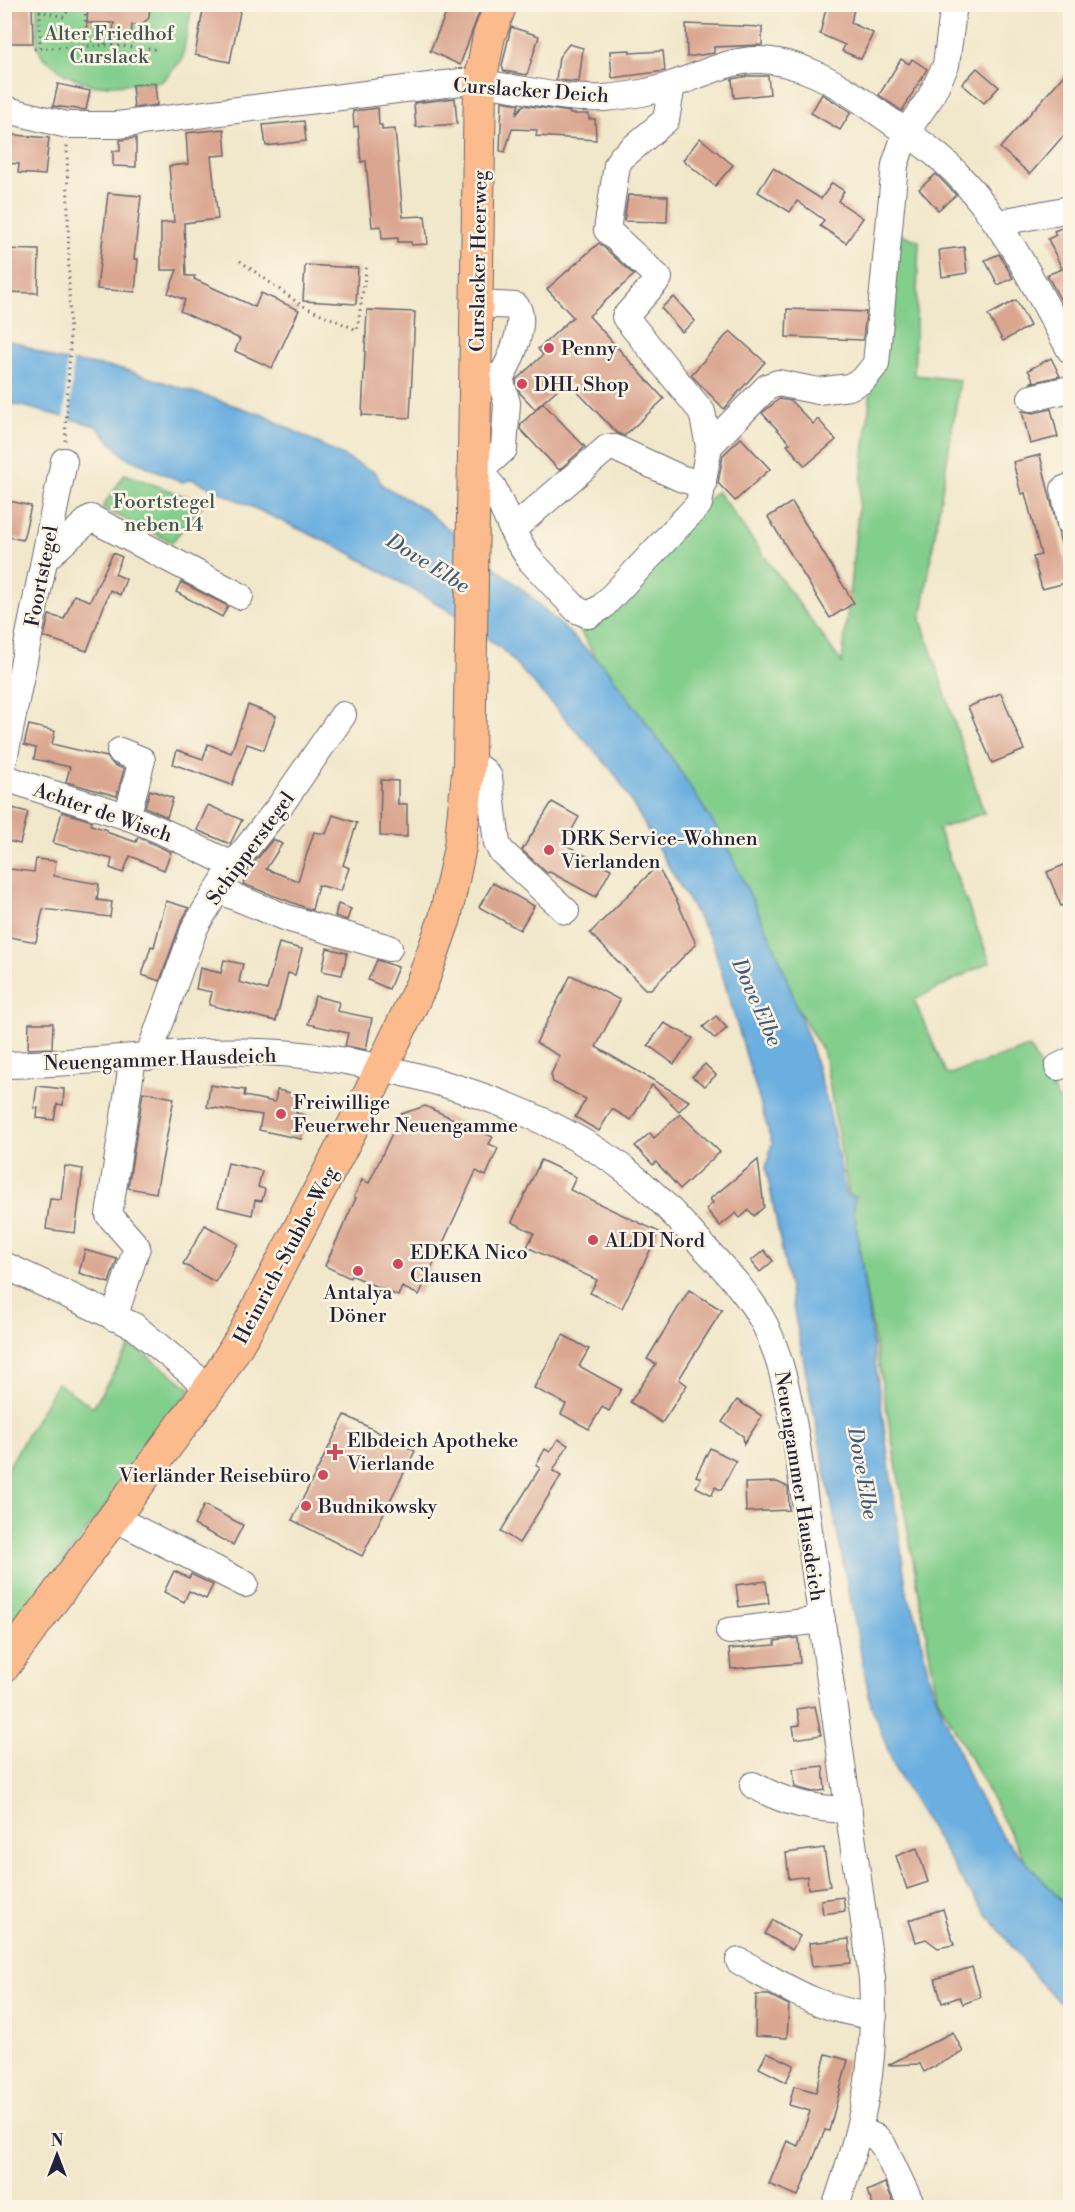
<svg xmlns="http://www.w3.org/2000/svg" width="1075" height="2212" viewBox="0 0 1075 2212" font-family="'Libre Bodoni',serif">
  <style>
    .green { fill: #82ce8b; stroke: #527863; stroke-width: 1.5 }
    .water { fill: #6aafe0; stroke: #46688e; stroke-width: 1.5 }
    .pier { fill: #f1e7cb }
    .building { fill: #daa690 }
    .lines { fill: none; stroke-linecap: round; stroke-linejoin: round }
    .minor-casing { stroke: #6a676d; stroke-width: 28 }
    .major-casing { stroke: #6a676d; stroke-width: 34 }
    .path { stroke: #6a676d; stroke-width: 3; stroke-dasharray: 1.5 4.5; stroke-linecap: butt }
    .minor { stroke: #fff; stroke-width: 26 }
    .major { stroke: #fbbb8d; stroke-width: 32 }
    .poi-dot { fill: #d1495b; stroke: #fcf5e5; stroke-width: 2 }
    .labels { text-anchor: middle; stroke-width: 5; stroke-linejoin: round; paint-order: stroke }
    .park-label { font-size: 20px; fill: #3f5653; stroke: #fcf5e5 }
    .street-label { font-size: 20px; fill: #22223b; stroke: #fcf5e5 }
    .poi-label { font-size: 20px; fill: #22223b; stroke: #fcf5e5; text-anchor: start }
    .water-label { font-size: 21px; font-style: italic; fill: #3f5a7d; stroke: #fcf5e5 }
  </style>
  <rect width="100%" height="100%" fill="#fcf5e5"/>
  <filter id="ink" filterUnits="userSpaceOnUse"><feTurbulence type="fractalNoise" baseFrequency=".0167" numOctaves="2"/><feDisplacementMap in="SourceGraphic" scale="12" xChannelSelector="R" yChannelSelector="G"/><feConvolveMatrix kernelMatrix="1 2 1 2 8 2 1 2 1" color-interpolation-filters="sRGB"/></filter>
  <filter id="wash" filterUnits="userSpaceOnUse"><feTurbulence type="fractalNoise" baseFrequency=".008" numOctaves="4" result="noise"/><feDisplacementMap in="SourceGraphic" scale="24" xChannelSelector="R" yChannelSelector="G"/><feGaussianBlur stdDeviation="1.35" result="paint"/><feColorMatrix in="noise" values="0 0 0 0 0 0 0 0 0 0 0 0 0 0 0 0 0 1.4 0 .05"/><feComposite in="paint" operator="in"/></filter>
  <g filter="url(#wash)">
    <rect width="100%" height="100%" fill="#f1e7cb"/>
    <!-- green -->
    <g class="green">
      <path d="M37 5H192L182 60 161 82 94 86 65 74 42 56 37 44Z"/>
      <path d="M888 229 919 241 914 375 960 380 921 620 984 813 938 829 990 962 914 1000 947 1075 1029 1047 1060 1102 1070 1097V1908L1030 1870 937 1696 824 1054 578 627 717 491 842 663Z"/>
      <path d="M125 474 204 503 172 542 102 508Z"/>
      <path d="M131 1344 191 1389 5 1642V1473L57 1383 93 1407Z"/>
    </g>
    <!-- water -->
    <path class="water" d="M4 340 19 343 55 359 123 369 263 415 376 473 382 485 424 509 530 596 607 669 671 757 723 838 777 952 809 1040 829 1109 846 1195 855 1197 854 1209 907 1594 916 1616 930 1681 974 1789 1003 1837 1070 1910V2013L1039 1981 966 1887 896 1771 871 1705 766 1168 772 1143 713 943 617 777 601 758 504 651 455 614 348 552 192 479 182 482 125 457 96 426 23 406 5 404Z"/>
    <!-- pier -->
    <path class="pier" d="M67 358 73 359 70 422 64 420Z"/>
    <g id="blocks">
      <!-- building -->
      <g class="building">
        <path d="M4 4H32L33 43H4Z"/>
        <path d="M88 4H150L149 18 141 25H132L131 39 112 38 114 23H87Z"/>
        <path d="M204 4 241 7 230 62 195 55Z"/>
        <path d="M450 4H482L460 65 430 51Z"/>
        <path d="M827 4H855L851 23 873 33 861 59 842 51 845 45 820 34Z"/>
        <path d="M686 24 762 27V45L714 47V53L687 57Z"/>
        <path d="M511 27 539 36 527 75 504 71 502 66Z"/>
        <path d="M569 44 583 48 579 82 556 80 559 57Z"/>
        <path d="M630 50V53L663 51 665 71 612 78 610 51Z"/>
        <path d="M901 59 909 64 912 59 927 69 902 111 879 95Z"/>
        <path d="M1071 67V127L1030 174 1000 148Z"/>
        <path d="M977 68 999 87 984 103 962 84Z"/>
        <path d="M748 76H768L770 94 734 98 732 79Z"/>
        <path d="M155 83 157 105 134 108 132 85Z"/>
        <path d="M58 84 90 91 86 110 53 106Z"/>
        <path d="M822 94 851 112 840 130 811 113Z"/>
        <path d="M455 98 457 124 416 127 414 103Z"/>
        <path d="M502 101 519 104 516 115 523 105 570 112V114H589V119H595L596 140 536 136 537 130 512 129 505 152 500 151Z"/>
        <path d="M378 108 379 125H382V130L395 129 403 217 425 216 428 244 412 245 411 242H398V238L382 239 381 226 372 227 366 161 361 162 358 126 354 127 353 111Z"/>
        <path d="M304 121 306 141 266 146 263 125Z"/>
        <path d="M224 129 226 155 211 156 218 219 184 223 186 276H195L194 279 255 307 261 293 299 310 272 368 235 351 240 339 180 311 185 300 168 293 177 270H161V223L174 222 169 166 188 164 186 133Z"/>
        <path d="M4 134 49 138 45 175 18 173 19 164 4 163Z"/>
        <path d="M136 138V167L113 166V151H120V140Z"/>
        <path d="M700 138 733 165 715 186 683 160Z"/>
        <path d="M773 168 821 199 832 183 844 191 838 201 863 218 846 243 820 226 824 220 797 201 790 212 758 192Z"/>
        <path d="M936 174 956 195 938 210 919 189Z"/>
        <path d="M108 193 141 196 134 259H138L135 292 97 289Z"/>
        <path d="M628 195 668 196 667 222 624 221Z"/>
        <path d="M1071 224V319L1047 275 1062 269 1048 239 1056 235 1054 231Z"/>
        <path d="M599 243 634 275 589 316 664 399 624 436 617 433 567 381 535 409 520 393 516 380 543 355 538 349 573 317 547 289Z"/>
        <path d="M964 247 967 273 942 277 939 250Z"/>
        <path d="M4 249 39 250 38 293 4 292Z"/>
        <path d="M999 254 1013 278 998 285 985 260Z"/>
        <path d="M305 265 358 268 356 304 303 301Z"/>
        <path d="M674 297 695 321 682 332 661 308Z"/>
        <path d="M1016 300 1030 326 1003 341 988 315Z"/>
        <path d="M787 309 866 312 863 340 786 337Z"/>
        <path d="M367 310 415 312 410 418 362 415Z"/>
        <path d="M730 331 765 362 724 409 691 375Z"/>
        <path d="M1051 358 1060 376 1030 383 1034 381 1028 370Z"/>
        <path d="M779 399 791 401 813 424 818 419 836 440 805 466 787 445 790 443 762 413Z"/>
        <path d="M543 403 585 447 559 470 520 429 521 424Z"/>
        <path d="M1051 409 1058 437 1030 444 1022 411 1034 413Z"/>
        <path d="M741 438 770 469 735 501 718 483 723 455Z"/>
        <path d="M1040 455 1070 582 1042 589 1033 557 1041 555 1025 493 1021 494 1013 462Z"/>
        <path d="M10 501 31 506 23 540 4 536Z"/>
        <path d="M792 502 854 603 830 618 768 517Z"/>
        <path d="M113 553 122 557 115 574 126 579 120 595 110 590 87 651 44 637 49 615 64 619 74 595 90 601Z"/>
        <path d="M181 582 228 606 222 617 176 592Z"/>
        <path d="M1001 693 1024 750 992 763 968 707Z"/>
        <path d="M248 705 276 716 264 750 247 744 232 785 173 764 177 750 203 759 208 744 231 753Z"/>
        <path d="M29 725 55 731 52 744 107 757 114 765 124 769 117 796 66 782 70 767 34 759 36 748 24 745Z"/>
        <path d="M381 780 398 781V804H407V837L380 836Z"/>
        <path d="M150 790 173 798 167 817 145 807Z"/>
        <path d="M552 802 579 817 564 844 611 869 596 897 550 872 547 873 522 850Z"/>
        <path d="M208 805 242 820 230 844 197 830Z"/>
        <path d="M4 806 28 812 20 844 4 840Z"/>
        <path d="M62 812 92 821 91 825 107 830 106 832 136 842 138 837 171 852 164 870 130 856 123 873 110 868 112 859 53 843Z"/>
        <path d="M333 815 357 823 343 865 349 868 341 891 318 885 312 910 243 884 248 870 273 839 282 844 266 869 298 881 314 832 326 834Z"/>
        <path d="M36 859 56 861 54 876 99 884 97 900 112 902 110 917 43 909 36 942 4 936V908L10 869 34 872Z"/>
        <path d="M1071 862V902L1061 906 1047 872Z"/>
        <path d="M657 866 677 901 696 944 651 989H645L590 933Z"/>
        <path d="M493 883 534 906 520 930 479 907Z"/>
        <path d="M166 901 189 908 181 922 160 981 142 975 151 946 154 947Z"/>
        <path d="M338 904 351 909 347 920 335 916Z"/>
        <path d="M279 943 302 949 295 975 288 973 276 1021 209 1005 212 992 196 989 200 968 221 973 224 960 243 964 239 982 267 990Z"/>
        <path d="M327 948 347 953 342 975 322 971Z"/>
        <path d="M377 960 398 967 389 989 368 980Z"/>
        <path d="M571 975 620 1000 596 1047 689 1101 679 1111 652 1085 631 1120 612 1109 599 1131 575 1117 586 1099 553 1082 551 1074 560 1056 536 1043Z"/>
        <path d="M315 996 339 1002 337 1011 372 1018 366 1050 345 1046 348 1033 308 1024Z"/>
        <path d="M716 1016 727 1028 715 1039 703 1027Z"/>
        <path d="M29 1023H53L52 1048 28 1049Z"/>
        <path d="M664 1023 693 1038 674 1064 648 1045Z"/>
        <path d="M705 1064 716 1075 705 1086 692 1077Z"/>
        <path d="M210 1085 245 1090 244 1096 275 1102 277 1090 300 1095 296 1113 306 1115 301 1139 259 1130 262 1115 207 1107Z"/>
        <path d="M37 1086 64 1089 63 1105 57 1104 54 1120 37 1118 38 1108H34Z"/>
        <path d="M143 1092 174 1098 156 1193 128 1188Z"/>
        <path d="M425 1106 493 1137 489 1144 498 1148 486 1176 476 1171 419 1295 402 1287 398 1296 351 1275 350 1278 325 1266 356 1198 354 1197 362 1180 369 1183 401 1114Z"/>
        <path d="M680 1114 720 1152 680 1189 656 1162 653 1165 635 1146 650 1133 654 1138Z"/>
        <path d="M541 1160 576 1177 570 1190 659 1232 622 1308 590 1293 597 1280 527 1247 534 1233 512 1222Z"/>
        <path d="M758 1160 764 1207 754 1216 749 1210 740 1218 736 1213 720 1226 706 1209 713 1203 710 1199Z"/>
        <path d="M228 1163 262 1171 258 1187 265 1189 262 1201 255 1200 252 1215 218 1207Z"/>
        <path d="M65 1166 83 1169 75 1233 46 1229 50 1199 61 1200Z"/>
        <path d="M205 1225 238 1244 215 1282 183 1264Z"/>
        <path d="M85 1250 117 1259 109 1283 79 1273Z"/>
        <path d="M764 1250 773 1261 760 1272 751 1261Z"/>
        <path d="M689 1290 722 1310 679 1379 687 1385 662 1423 630 1402 656 1364 647 1359Z"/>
        <path d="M563 1335 589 1349 579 1366 621 1389 609 1411 602 1407 589 1429 561 1414 566 1404 534 1388Z"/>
        <path d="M737 1400 762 1416 744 1444 743 1436 722 1422Z"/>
        <path d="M345 1415 415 1451 362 1556 292 1520Z"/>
        <path d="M558 1439 568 1445 553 1471 561 1476 519 1543 501 1531 540 1468 536 1465 545 1449 550 1452Z"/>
        <path d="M710 1448 736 1461 721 1490 715 1487 712 1495 696 1487 701 1478 696 1476Z"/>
        <path d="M777 1482 788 1487 789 1510 746 1512 745 1483Z"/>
        <path d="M204 1505 243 1525 233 1545 194 1525Z"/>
        <path d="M174 1571 189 1578 191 1574 213 1585 206 1599 189 1591 184 1602 164 1592Z"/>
        <path d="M766 1581 769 1603 739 1607 736 1585Z"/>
        <path d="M798 1638 800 1663 731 1669 729 1649 775 1645V1641Z"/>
        <path d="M815 1706 821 1735 795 1739 793 1726 800 1725 797 1709Z"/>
        <path d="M823 1766 825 1790 813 1792 795 1787 793 1769Z"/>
        <path d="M824 1848 830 1886 808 1889 807 1876 789 1879 786 1853Z"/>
        <path d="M917 1848 928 1882 907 1889 896 1856Z"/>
        <path d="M843 1897 845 1911 823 1914 821 1900Z"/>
        <path d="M943 1909 954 1945 938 1948 926 1939 916 1942 909 1920Z"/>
        <path d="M773 1920 800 1936 792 1950 765 1934Z"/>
        <path d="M849 1939 851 1963 812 1967 809 1943Z"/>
        <path d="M972 1967 981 1997 963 2004 960 1997 942 2003 935 1979Z"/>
        <path d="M756 1995H769L789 2005 787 2038 755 2036Z"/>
        <path d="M953 2032 963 2052 924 2072 920 2064 888 2065Z"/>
        <path d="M767 2052 794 2065 786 2082 759 2068Z"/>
        <path d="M826 2054 848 2060 829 2131 825 2130 798 2196 769 2184 787 2141 798 2146 810 2111 789 2105 794 2086 816 2092Z"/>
        <path d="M885 2183 896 2208H874L867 2191Z"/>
      </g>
    </g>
  </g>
  <g filter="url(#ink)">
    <use href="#blocks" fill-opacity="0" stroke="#6a676d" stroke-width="1.5"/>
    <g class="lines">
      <!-- minor casing -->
      <g class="minor-casing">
        <g id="minor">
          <path d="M4 109 67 125H117L461 82C509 83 556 101 604 98 627 96 650 93 671 85 699 76 728 60 757 60 798 60 837 83 869 106 899 128 933 148 958 175 1006 225 1037 290 1070 350"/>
          <path d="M999 225 1012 220 1070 209"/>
          <path d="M476 375 500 378C509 364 529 320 516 306L477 304"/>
          <path d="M1031 398 1070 389"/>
          <path d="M709 446 767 387 778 383 818 391 849 387 863 380 876 364 895 165 906 132 930 98 946 65 954 4"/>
          <path d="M475 461 492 460 504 449 507 403 500 378"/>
          <path d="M475 466 493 487 516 538 531 561 577 610 589 615 602 607 699 504 709 446 702 412 625 317 659 278 607 230 617 165 621 158 666 120 672 85"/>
          <path d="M1070 487 1064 489 1070 523"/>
          <path d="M512 530 607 448H615L680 478 703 485"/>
          <path d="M46 558 91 518 240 596"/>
          <path d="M120 751 142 760 127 817"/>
          <path d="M4 760 64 461"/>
          <path d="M469 764 484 771 489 777 497 843 501 851 566 911"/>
          <path d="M4 777C45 793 87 803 128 817 164 830 198 849 233 865"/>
          <path d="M218 890 287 918 389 948"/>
          <path d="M148 1057 195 927 233 865 280 806 343 715"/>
          <path d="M4 1065C91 1064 177 1049 263 1052 372 1057 509 1094 601 1153 640 1177 672 1211 702 1245 725 1270 749 1294 765 1325 782 1361 789 1399 796 1438L872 1978C877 2065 863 2126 835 2208"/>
          <path d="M1058 1067 1070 1061"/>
          <path d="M4 1265 134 1326 209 1388"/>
          <path d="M114 1318 137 1247 109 1215 133 1058"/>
          <path d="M114 1518 245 1584"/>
          <path d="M729 1631 822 1620"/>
          <path d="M753 1785C785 1803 813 1809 849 1810"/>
          <path d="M739 1961C786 1987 819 2010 874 2016"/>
          <path d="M860 2130 877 2138 883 2145 913 2208"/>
        </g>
      </g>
      <!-- major casing -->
      <g class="major-casing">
        <path id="major" d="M4 1666 219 1375 245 1332 364 1105 422 983 445 918 460 847 469 764 480 82 489 36 501 4"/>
      </g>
      <!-- path -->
      <g class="path">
        <path d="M85 8 86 26 106 27 105 45"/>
        <path d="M39 11 64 17 70 7 88 8"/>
        <path d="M40 48V4"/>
        <path d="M34 49 105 45 155 49"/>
        <path d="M240 261 301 305 357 330 367 264"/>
        <path d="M65 441 70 349 67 144"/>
      </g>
      <!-- minor -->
      <use href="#minor" class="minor"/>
      <!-- major -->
      <use href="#major" class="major"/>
    </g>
  </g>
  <!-- markers -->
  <g class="poi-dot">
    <circle cx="549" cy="348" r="6"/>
    <circle cx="522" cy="384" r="6"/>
    <circle cx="549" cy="850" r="6"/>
    <circle cx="281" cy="1114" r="6"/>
    <circle cx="593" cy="1240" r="6"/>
    <circle cx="398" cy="1264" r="6"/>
    <circle cx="358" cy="1271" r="6"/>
    <path d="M332 1443h6v6h6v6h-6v6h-6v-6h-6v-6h6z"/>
    <circle cx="323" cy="1475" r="6"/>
    <circle cx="306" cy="1506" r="6"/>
  </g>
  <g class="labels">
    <!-- park labels -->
    <g class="park-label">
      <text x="109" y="40">Alter Friedhof<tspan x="109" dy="23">Curslack</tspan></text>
      <text x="164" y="508">Foortstegel<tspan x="164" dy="23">neben 14</tspan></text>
    </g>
    <!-- street labels -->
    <g class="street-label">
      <text transform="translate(531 90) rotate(4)" y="7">Curslacker Deich</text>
      <text transform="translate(478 261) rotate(-89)" y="7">Curslacker Heerweg</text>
      <text transform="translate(41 576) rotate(-79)" y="7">Foortstegel</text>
      <text transform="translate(103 812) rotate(19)" y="7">Achter de Wisch</text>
      <text transform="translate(250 848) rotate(-54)" y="7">Schipperstegel</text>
      <text transform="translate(160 1059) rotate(-2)" y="7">Neuengammer Hausdeich</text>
      <text transform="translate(285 1255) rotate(-62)" y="7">Heinrich-Stubbe-Weg</text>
      <text transform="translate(800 1486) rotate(81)" y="7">Neuengammer Hausdeich</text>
    </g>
    <!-- poi labels -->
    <g class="poi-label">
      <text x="561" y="355">Penny</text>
      <text x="534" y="391">DHL Shop</text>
      <text x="561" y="845">DRK Service-Wohnen<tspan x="561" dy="23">Vierlanden</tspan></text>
      <text x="293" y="1109">Freiwillige<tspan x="293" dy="23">Feuerwehr Neuengamme</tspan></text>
      <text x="605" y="1247">ALDI Nord</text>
      <text x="410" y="1259">EDEKA Nico<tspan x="410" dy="23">Clausen</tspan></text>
      <text x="358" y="1299" text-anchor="middle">Antalya<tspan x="358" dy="23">Döner</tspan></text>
      <text x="347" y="1447">Elbdeich Apotheke<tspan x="347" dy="23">Vierlande</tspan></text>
      <text x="311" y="1482" text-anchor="end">Vierländer Reisebüro</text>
      <text x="318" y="1513">Budnikowsky</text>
    </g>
    <!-- water labels -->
    <g class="water-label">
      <text transform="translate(428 563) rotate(32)" y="7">Dove Elbe</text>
      <text transform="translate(757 1002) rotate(66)" y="7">Dove Elbe</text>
      <text transform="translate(863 1473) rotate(80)" y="7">Dove Elbe</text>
    </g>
  </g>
  <!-- margin -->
  <rect width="1075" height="2212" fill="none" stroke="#fcf5e5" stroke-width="24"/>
  <!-- north arrow -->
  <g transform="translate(57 2155)" stroke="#fcf5e5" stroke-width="4.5" paint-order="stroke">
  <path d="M0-4.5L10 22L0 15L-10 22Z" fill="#22223b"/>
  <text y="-9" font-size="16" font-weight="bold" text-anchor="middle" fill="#22223b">N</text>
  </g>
</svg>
